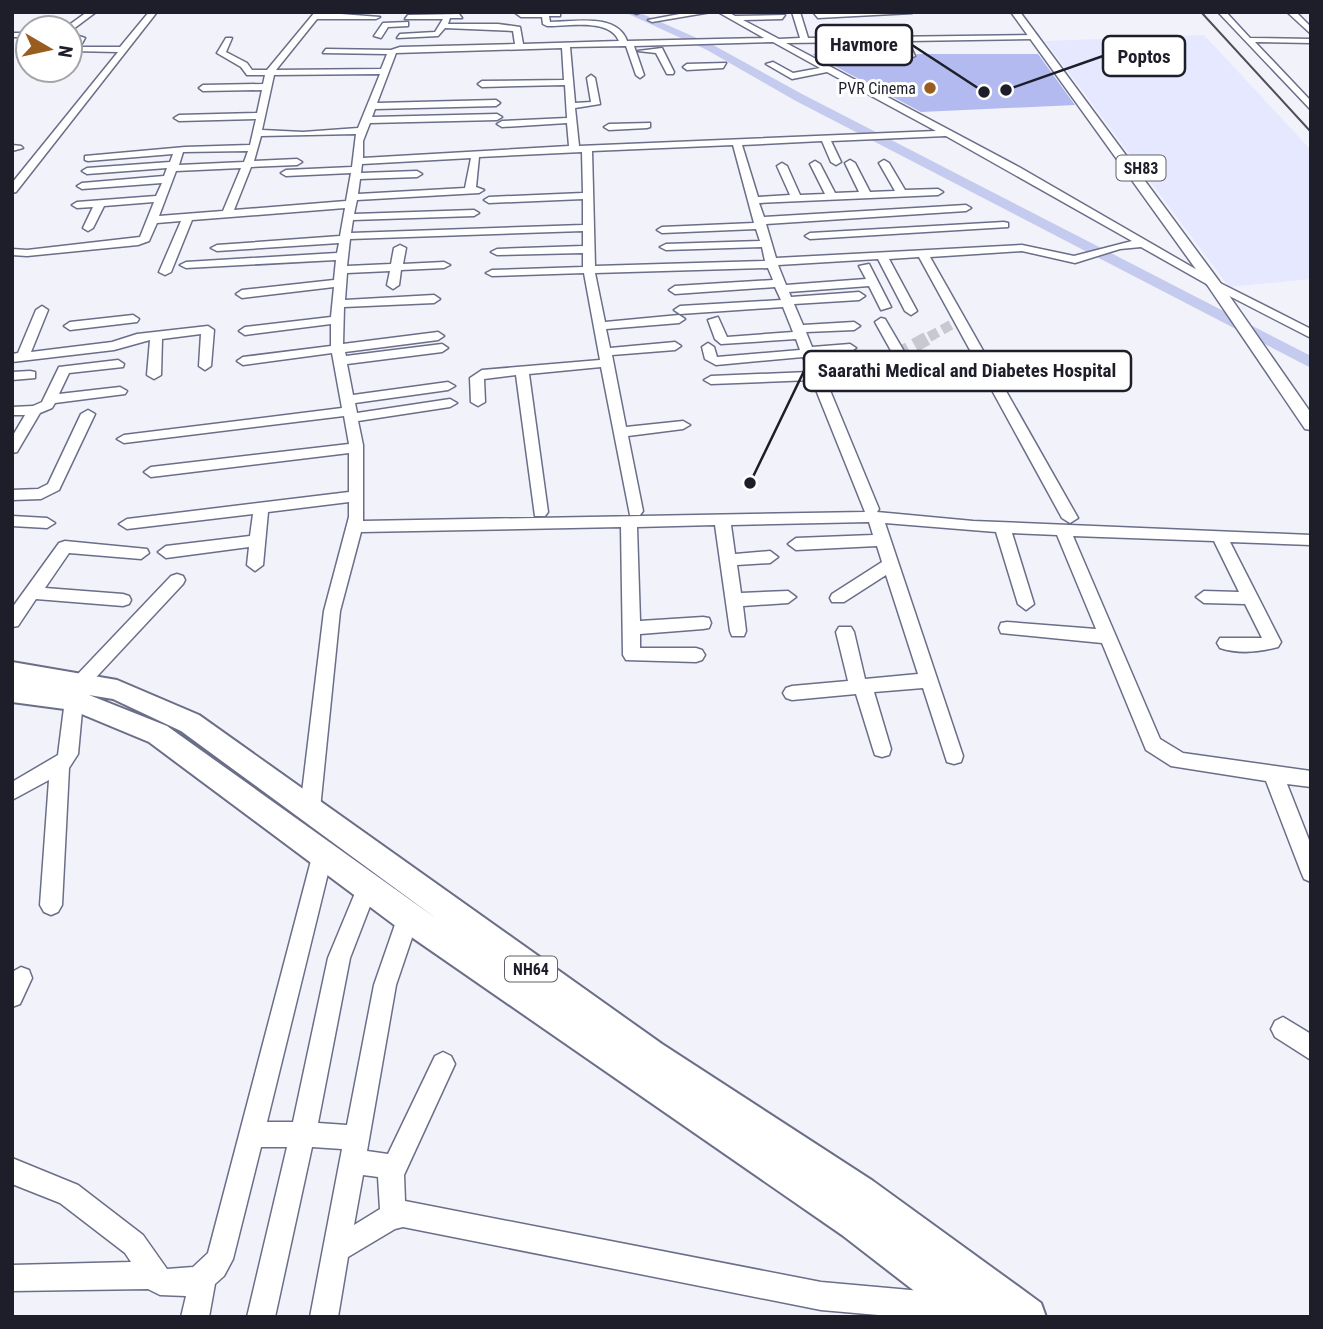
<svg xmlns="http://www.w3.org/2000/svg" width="1323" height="1329" viewBox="0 0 1323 1329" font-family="'Roboto Condensed',sans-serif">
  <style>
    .built { fill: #e5e8ff }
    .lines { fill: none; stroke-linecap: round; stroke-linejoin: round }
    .river { fill: #c5cbef; fill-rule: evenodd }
    .building { fill: #b2baf0 }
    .minor-tunnel-far1 { stroke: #c7c8d0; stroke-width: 10; stroke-dasharray: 10 5; stroke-linecap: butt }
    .minor-tunnel { stroke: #c7c8d0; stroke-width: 14; stroke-dasharray: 14 7; stroke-linecap: butt }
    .minor-casing { stroke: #6a6e88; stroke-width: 3 }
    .major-casing { stroke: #6a6e88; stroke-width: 3 }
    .highway-casing { stroke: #6a6e88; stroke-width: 4 }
    .minor { fill: #fff; fill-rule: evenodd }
    .major { fill: #fff; fill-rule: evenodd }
    .highway { fill: #fff; fill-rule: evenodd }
    .rail { stroke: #4e4f59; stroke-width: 2 }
    .poi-dot { fill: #995d1f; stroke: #fff; stroke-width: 2.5 }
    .labels { text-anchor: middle; stroke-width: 6; stroke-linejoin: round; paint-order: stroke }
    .far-poi-label { font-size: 16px; fill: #1d1e29; stroke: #fff; text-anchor: end }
    .shield { fill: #fff; stroke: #616269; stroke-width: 2 }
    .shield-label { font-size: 16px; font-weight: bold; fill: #1d1e29 }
    .leader { fill: none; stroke: #1d1e29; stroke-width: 2.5 }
    .callout-dot { fill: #1d1e29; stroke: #fff; stroke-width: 2.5 }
    .callout { fill: #fff; stroke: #1d1e29; stroke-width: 2.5 }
    .callout-label { font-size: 19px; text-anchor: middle; font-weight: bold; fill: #1d1e29 }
  </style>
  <rect width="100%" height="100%" fill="#f2f3fa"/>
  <!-- built -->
  <path class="built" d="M1204 35 1311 150V279L1229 287 1045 41Z"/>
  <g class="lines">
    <!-- river -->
    <path class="river" d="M624 12H638L715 46 802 94 1311 356V368L794 100 707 50Z"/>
  </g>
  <!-- building -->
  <path class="building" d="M812 54H860L866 60 872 58 873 54H882L889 60 895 58 896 54H904L912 60 917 54H1038L1075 105 921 112Z"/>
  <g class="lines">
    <!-- minor-tunnel-far1 -->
    <path class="minor-tunnel-far1" d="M929 337 960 320"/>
    <!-- minor-tunnel -->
    <path class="minor-tunnel" d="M878 366 933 335"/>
    <!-- minor casing -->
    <g class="minor-casing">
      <g id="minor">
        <path d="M87 12H96L72 30 65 28Z"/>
        <path d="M149 12H157L16 192 12 193V183L118 52 71 51 76 39 70 37V33L85 38 80 47H120Z"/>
        <path d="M315 12 380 17 376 19H317L276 70 381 69 387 54 323 53 326 49 391 50 400 47 515 44 513 31 445 28 438 36 397 38 400 34 435 32 443 19H405L408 15 459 14 462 18H450L448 24H498L520 27 523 44 619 41C610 18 568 26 547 26L543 24 542 17H521L514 12H560V16H549L550 22C575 22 617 13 627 41L764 38 718 12H728L735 16 785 15 782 19 743 20 779 39 800 38 792 12H800L808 38 1037 35 1034 39 908 41 915 56 911 58 907 56 901 41 888 42 894 56 890 58 886 56 880 42H867L871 56 867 58 863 56 859 42 786 43 1019 167 1218 282 1311 329V338L1210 286 1141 247 1120 249 1075 263 1022 251 930 257 1078 518 1070 523 1062 518 919 257 889 259 917 311 911 315 905 311 878 259 778 265 786 285 866 279 859 266 869 264 891 307 881 310 869 286 789 292 791 297 859 292 865 296 859 300 794 304 803 325 854 322 860 326 854 330 806 332 812 347 850 344 856 348 850 352 815 354 879 509 877 512 973 521 1311 535V545L1230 542 1281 642 1278 647C1260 652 1238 654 1220 648L1217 643 1220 638H1262L1245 604 1204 603 1196 597 1204 591 1239 592 1214 541 1073 536 1160 739 1183 753 1311 771V787L1287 784 1311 845V882L1304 879 1301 872 1266 781 1171 766 1146 750 1102 643 1001 633 999 628 1001 623 1007 622 1096 629 1057 535 1012 533 1034 604 1026 610 1018 604 996 532 885 523 963 756 961 762 954 764 947 762 923 688 874 692 891 749 889 755 882 757 875 755 873 749 856 694 792 700 786 698 783 693 786 688 792 686 848 681 836 632 839 627H851L854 632 865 679 918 674 886 575 844 602H832L830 598 832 594 882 562 877 546 796 550 788 544 796 538 873 535 869 522 731 525 735 554 770 551 778 557 770 563 737 565 741 593 788 591 796 597 788 603 743 606 746 631 744 636H732L730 631 715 525 637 527 640 621 703 617 709 618 711 623 709 628 703 629 640 634V648H696L702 650 705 655 702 660 696 662 626 660 623 655 621 527 361 532 340 611 320 809 317 815 310 818 303 815 300 809 324 611 349 517V502L268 512 263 565 255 571 247 565 249 547 166 558 158 552 166 546 250 536 253 514 127 529 119 524 127 519 349 492V453L151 477 144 472 151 467 349 444 344 416 124 443 117 439 124 435 342 408 332 353 243 365 237 361 243 357 331 346V324L245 335 239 331 245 327 331 317 334 287 242 298 236 294 242 290 334 280 336 260 186 268 180 265 186 262 337 253 339 243 217 251 211 248 217 245 340 236 345 208 192 220 171 272 165 275 159 272 181 221 157 223 149 241 138 245 27 256 12 255V249L27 250 140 237 154 202 104 206 93 228 88 231 83 228 93 207 77 208 72 205 77 202 156 196 162 183 82 189 77 186 82 183 164 176 167 168 87 174 82 171 87 168 170 162 173 154 88 161 85 160V156L185 147 250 145 256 119 179 121 174 118 179 115 257 113 262 90 203 91 199 88 203 85 263 84 265 75H247L241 67 217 53 226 38H232L226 52 247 63 252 70H267ZM773 42 820 68 793 73 773 62 766 64 792 79 827 72 936 131 579 146 575 108 600 104 595 78 591 75 587 78 591 102 575 103 570 47 626 46 636 75 640 78 644 75 634 46ZM562 48 564 80 482 81 478 84 482 87 565 85 567 118 502 121 497 124 502 127 567 123 569 146 363 158V141L370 123 497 120 502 117 497 114 372 117 375 109 496 106 500 103 496 100 377 103 396 53ZM380 74 358 128 303 132 262 130 274 75ZM356 134 352 167 286 170 281 173 286 176 351 173 346 201 234 210 251 167 297 165 302 162 297 159 254 161 261 136ZM946 136 1132 241 1074 256 1022 245 776 258 766 224 966 211 971 208 966 205 764 217 759 203 938 195 943 192 938 189 905 190 889 163 884 160 879 163 895 191 870 192 855 163 850 160 845 163 859 192 835 193 820 164 815 161 810 164 825 194 800 195 787 166 782 163 777 166 790 195 758 197 742 145 822 141 831 162 836 165 841 162 831 141ZM733 145 754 223 662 227 657 230 662 233 756 229 760 241 666 244 660 247 666 250 762 247 765 261 595 266 592 151ZM248 151 244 162 179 165 183 152ZM582 152 583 193 489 197 484 200 489 203 583 199V225L351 233 353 220 474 216 479 213 474 210 354 214 357 200 479 193 484 190 476 187 479 157ZM471 158 465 188 358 194 360 179 417 177 422 174 417 171 361 173 362 164ZM241 168 223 211 159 216 176 171ZM583 231V246L497 249 491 252 497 255 583 253V267L492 270 486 273 492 276 584 273 600 360 482 370 470 378 471 402 478 406 485 402 484 379 516 375 535 516H545L548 512 529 374 601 367 630 515H640L643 511 628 436 683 429 690 425 683 421 626 427 612 355 675 350 681 346 675 342 610 348 606 329 679 323 685 319 679 315 605 322 595 273 768 268 773 280 675 286 669 290 675 294 775 287 781 300 680 306 674 310 680 314 783 307 793 332 727 337 718 317 708 320 715 339 721 344 796 339 800 350 717 357 714 347 708 343 702 347 705 359 716 365 803 357 809 372 711 376 704 380 711 384 812 380 865 512 363 521V445L358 421 450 407 457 403 450 399 357 413 355 403 448 390 455 386 448 382 353 395 347 364 442 352 448 348 442 344 346 356 345 352 438 340 444 336 438 332 343 344 344 307 434 303 440 299 434 295 345 300 347 273 390 271 387 285 393 289 399 285 401 270 444 268 450 265 444 262 403 264 406 248 400 245 394 248 391 264 347 266 350 239Z"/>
        <path d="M632 12H641L637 14Z"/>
        <path d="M690 12H711L652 22 648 20Z"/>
        <path d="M813 12 821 14 912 13 818 18Z"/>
        <path d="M1218 12H1226L1250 38 1311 39V43L1255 42 1311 101V110Z"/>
        <path d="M1287 12H1296L1311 27V34Z"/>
        <path d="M408 22V26L388 27 381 38 374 36 383 23Z"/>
        <rect x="12" y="33" width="16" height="4"/>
        <path d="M662 48 674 72 673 74H667L656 53 638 51Z"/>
        <path d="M726 63 723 68 687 70 683 67 687 64Z"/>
        <path d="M650 123V127L647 128 609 130 604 127 609 124Z"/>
        <path d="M12 145 21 146 23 148 12 151Z"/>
        <path d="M1004 222 1008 223V227L810 239 805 236 810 233Z"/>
        <path d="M42 306 48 310 31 352 112 342 137 334 208 326 214 330 211 366 205 370 199 366 201 334 162 339 161 375 154 379 147 375 150 340 114 350 12 362V354L18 353 36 310Z"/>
        <path d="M133 315 139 319 137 322 70 330 64 326 70 322Z"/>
        <path d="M881 318 885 319 905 353 904 356 899 357 894 356 875 322Z"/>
        <path d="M922 358 928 362 936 378 934 381 929 382 922 378 916 362Z"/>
        <path d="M118 360 124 364 123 367 69 373 59 394 120 387 127 391 125 394 55 403 52 408 40 413 17 452 12 453V437L25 415H12V407L33 406 42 402 59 367Z"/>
        <path d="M30 371 35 372V378L12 380V372Z"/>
        <path d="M88 410 95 414 59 490 41 499 12 500V490L38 489 48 484 81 414Z"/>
        <path d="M12 516 47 518 55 523 47 528 12 526Z"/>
        <path d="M65 541 147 549 149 553 141 559 69 553 45 588 123 594 129 596 131 600 129 604 123 606 36 599 18 626 12 627V608L59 543Z"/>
        <path d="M177 574 183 576 185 580 183 584 87 687H75L72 682 75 677 171 576Z"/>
        <path d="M74 693 80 695 83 700 78 754 69 768 62 905 58 912 51 915 44 912 40 905 49 780 12 800V782L58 755 65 700 68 695Z"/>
        <path d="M323 844 330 846 333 853 267 1122H293L328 958 360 881 367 878 374 881 377 888 350 958 318 1123 347 1125 374 985 400 910 408 907 416 910 419 917 396 985 367 1151 388 1154 435 1056 443 1052 451 1056 455 1064 404 1175 405 1201 821 1282 955 1294 965 1298 969 1308 965 1317H901L821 1310 403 1227 395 1229 348 1257 338 1317H310L342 1149 312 1147 275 1317H247L287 1147H261L233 1259 224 1276 215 1284 209 1317H181L186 1296 160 1295 148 1289 12 1291V1265L131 1262 125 1253 60 1203 12 1184V1158L78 1185 143 1235 167 1269 193 1267 208 1253 313 853 316 846ZM363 1175 378 1177 380 1209 354 1225Z"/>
        <path d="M21 967 29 970 32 978 20 1004 12 1007V972Z"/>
        <path d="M1283 1017 1311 1034V1060L1275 1037 1271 1029 1275 1021Z"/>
      </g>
    </g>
    <!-- major casing -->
    <g class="major-casing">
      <path id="major" d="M1011 12H1020L1219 281 1311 413V430L1305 429 1208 286Z"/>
    </g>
    <!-- highway casing -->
    <g class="highway-casing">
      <path id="highway" d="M12 662 117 680 199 715 662 1044 873 1181 1041 1303 1046 1317H948L842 1235 397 927 149 742 72 710 12 702ZM89 695 113 699 181 731 437 919 167 726Z"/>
    </g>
    <!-- minor -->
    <use href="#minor" class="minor"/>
    <!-- major -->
    <use href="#major" class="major"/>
    <!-- highway -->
    <use href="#highway" class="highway"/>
    <!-- rail -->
    <path class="rail" d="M1201 12 1311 132"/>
  </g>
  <!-- markers -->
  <circle class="poi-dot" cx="930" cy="88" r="7"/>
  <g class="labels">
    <!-- far-poi labels -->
    <g class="far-poi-label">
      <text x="916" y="94">PVR Cinema</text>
    </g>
    <!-- shield labels -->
    <g class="shield">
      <rect x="1116.5" y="155.5" width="49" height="25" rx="5"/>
      <rect x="505" y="956.5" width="52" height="25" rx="5"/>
    </g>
    <g class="shield-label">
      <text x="1141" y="174">SH83</text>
      <text x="531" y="975">NH64</text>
    </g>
  </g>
  <!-- callouts -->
  <path class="leader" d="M984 92L912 45M1006 90L1103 56M750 483L804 371"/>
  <g class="callout-dot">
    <circle cx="984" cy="92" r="7"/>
    <circle cx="1006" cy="90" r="7"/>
    <circle cx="750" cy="483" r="7"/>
  </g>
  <g class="callout">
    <rect x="816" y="25" width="96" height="40" rx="7"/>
    <rect x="1103" y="36" width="82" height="40" rx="7"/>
    <rect x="804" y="351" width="327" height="40" rx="7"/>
  </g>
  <g class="callout-label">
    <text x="864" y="51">Havmore</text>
    <text x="1144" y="63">Poptos</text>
    <text x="967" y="377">Saarathi Medical and Diabetes Hospital</text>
  </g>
  <!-- border -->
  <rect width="1323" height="1329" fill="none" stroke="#1d1e29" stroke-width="28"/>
  <!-- north arrow -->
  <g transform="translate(49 49) rotate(99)"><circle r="33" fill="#ffffff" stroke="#a5a5a9" stroke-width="2"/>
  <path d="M0-5L12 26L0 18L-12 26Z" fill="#995d1f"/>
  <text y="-10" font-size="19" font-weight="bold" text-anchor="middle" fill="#1d1e29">N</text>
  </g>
</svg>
